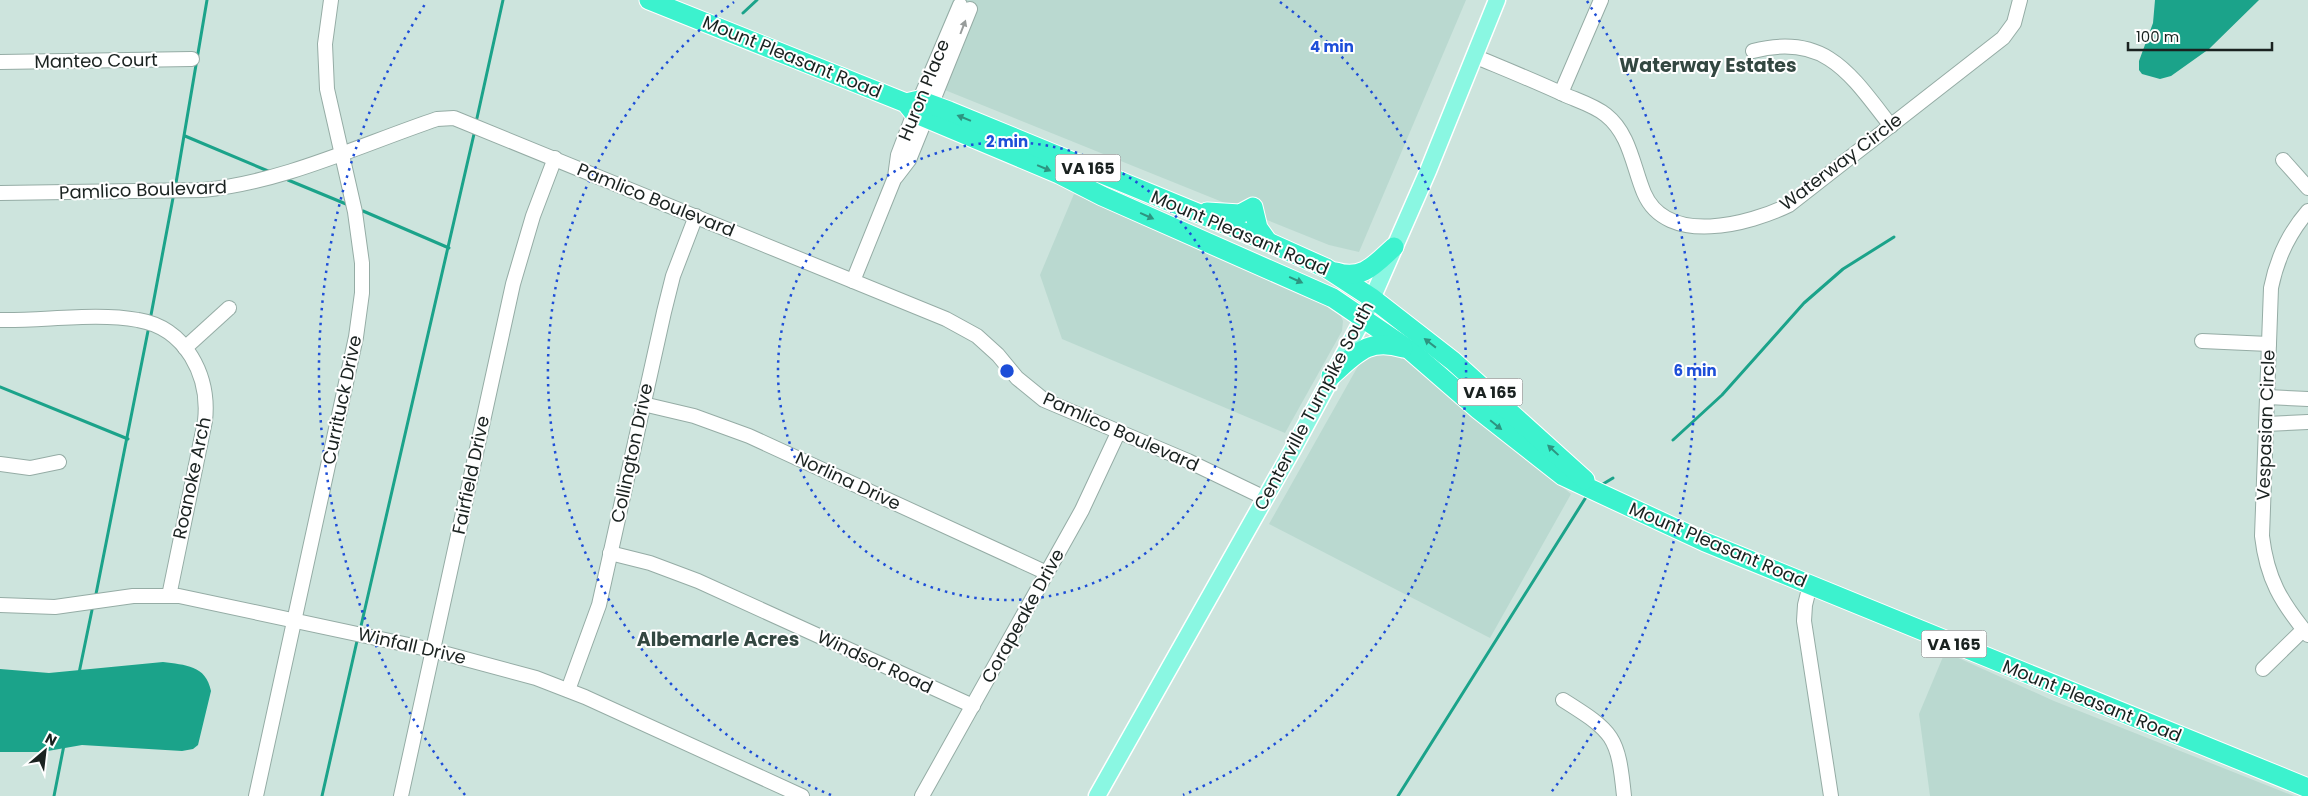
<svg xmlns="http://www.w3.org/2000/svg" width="2308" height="796" viewBox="0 0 2308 796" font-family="Poppins,sans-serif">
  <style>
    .built { fill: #bad9d0 }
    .water { fill: #1ba38a }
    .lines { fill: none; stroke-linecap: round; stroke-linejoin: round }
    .stream { stroke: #1ba38a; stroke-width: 3 }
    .minor-casing { stroke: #95aca5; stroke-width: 16 }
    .major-casing { stroke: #fff; stroke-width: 19 }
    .highway-casing { stroke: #fff; stroke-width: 21 }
    .minor { stroke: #fff; stroke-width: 14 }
    .major { stroke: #8af7e2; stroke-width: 16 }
    .highway { stroke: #3cf2ce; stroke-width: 19 }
    .oneway { fill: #989c9b }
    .oneway2 { fill: #2d9480 }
    .ring { fill: none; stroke: #1d4ed8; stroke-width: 2.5; stroke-dasharray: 2.5 5 }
    .labels { text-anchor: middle; stroke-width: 4; stroke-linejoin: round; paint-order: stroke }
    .shield { fill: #fff; stroke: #5f6463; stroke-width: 1 }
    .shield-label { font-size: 16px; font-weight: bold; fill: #1a2220 }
    .street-label { font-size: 18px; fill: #1a2220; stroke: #fff }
    .neighbourhood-label { font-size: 19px; font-weight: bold; fill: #334741; stroke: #fff }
    .centre { fill: #1d4ed8; stroke: #fff; stroke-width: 2.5 }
    .ring-label { font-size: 15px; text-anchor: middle; font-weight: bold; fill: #1d4ed8; stroke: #fff; stroke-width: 4; stroke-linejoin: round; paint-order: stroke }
  </style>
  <rect width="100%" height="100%" fill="#cde4dd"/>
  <!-- built -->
  <g class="built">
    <path d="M953 0H1466L1359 252 1329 245 920 80Z"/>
    <path d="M1074 194 1326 302 1339 312 1343 321 1342 331 1285 433 1062 339 1040 275Z"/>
    <path d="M1398 350 1571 494 1490 638 1269 524 1366 352Z"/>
    <path d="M1945 652 2054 701 2294 796H1930L1919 714Z"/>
  </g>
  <!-- water -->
  <g class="water">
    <path d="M2155 0H2259L2209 49 2171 76 2160 79 2142 74 2139 70V61L2153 23Z"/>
    <path d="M163 662C185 665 206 665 211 691L198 745 193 749 182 751 82 745 42 752H0V669L49 673Z"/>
  </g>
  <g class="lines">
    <!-- stream -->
    <g class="stream">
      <path d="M743 13 757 0"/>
      <path d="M477 118 503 0"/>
      <path d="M185 136 268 171"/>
      <path d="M288 180 346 204"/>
      <path d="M176 183 207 0"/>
      <path d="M363 211 449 248"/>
      <path d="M151 315 173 198"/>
      <path d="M0 387 128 439"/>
      <path d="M1673 440 1722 395 1804 303 1843 269 1894 237"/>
      <path d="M1603 484 1613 478"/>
      <path d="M96 594 148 331"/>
      <path d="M361 626 474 134"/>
      <path d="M79 673 92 610"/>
      <path d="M54 796 64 745"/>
      <path d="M322 796 357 641"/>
      <path d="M1398 796 1588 494"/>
    </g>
    <!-- minor casing -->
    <g class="minor-casing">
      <g id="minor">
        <path d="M1753 51C1826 32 1851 75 1891 126"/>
        <path d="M1474 56C1505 69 1535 81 1565 95 1579 101 1595 106 1606 115 1630 134 1633 167 1644 193 1667 247 1750 224 1789 205L2003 38 2014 23 2020 0"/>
        <path d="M0 62 192 59"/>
        <path d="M1561 93 1601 0"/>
        <path d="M2283 160 2308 188"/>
        <path d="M896 177 909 160 970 9"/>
        <path d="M0 193 203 190C284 182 360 145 437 119L454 118 946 319 977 336 998 355 1017 378 1044 400 1188 461 1265 498"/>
        <path d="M2308 211C2288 234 2277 258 2271 288L2262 536C2267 579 2281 602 2308 635"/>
        <path d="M853 281 895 177 898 155 914 113 960 5"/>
        <path d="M0 320C43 321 96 312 138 320 186 328 210 376 205 421L169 596"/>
        <path d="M2202 341 2269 344"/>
        <path d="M185 348 229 308"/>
        <path d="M2267 397 2308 399"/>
        <path d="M643 404 694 416 749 436 1047 573"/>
        <path d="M2266 424 2308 422"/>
        <path d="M0 464 30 468 59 462"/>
        <path d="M610 553 650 563 698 581 973 706"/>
        <path d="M1810 585 1805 605 1804 621 1831 796"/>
        <path d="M0 605 55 607 133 596H179L432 650 536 678 585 697 802 796"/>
        <path d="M2263 669 2303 630"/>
        <path d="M568 690 599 605 664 312 673 276 696 216"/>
        <path d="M1563 700C1614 732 1618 736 1624 796"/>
        <path d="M256 796 356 337 362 293V263L355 212 327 89 325 44 331 0"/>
        <path d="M401 796 513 284 533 216 555 158"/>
        <path d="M922 796 1082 510 1118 433"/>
      </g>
    </g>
    <!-- major casing -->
    <g class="major-casing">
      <path id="major" d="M1097 796 1293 449 1364 317 1428 171 1497 0"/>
    </g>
    <!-- highway casing -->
    <g class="highway-casing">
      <g id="highway">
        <path d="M649 0 906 103 914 113 1059 174 1102 196 1333 298 1411 351 1479 410 1563 476 1705 542 2308 788"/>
        <path d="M906 103 919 100 949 111 1268 242 1326 268 1372 298 1453 361 1585 480"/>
        <path d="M1207 212 1240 214 1253 207 1258 228 1268 242"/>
        <path d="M1336 272C1363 281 1376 263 1394 247"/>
        <path d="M1331 376C1356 354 1368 337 1403 348"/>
      </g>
    </g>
    <!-- minor -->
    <use href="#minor" class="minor"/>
    <!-- major -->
    <use href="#major" class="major"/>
    <!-- highway -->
    <use href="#highway" class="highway"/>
  </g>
  <!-- one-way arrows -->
  <defs><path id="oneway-solid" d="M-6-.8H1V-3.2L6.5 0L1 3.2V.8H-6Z" transform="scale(1.25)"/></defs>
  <use class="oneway" href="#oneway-solid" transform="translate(963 27) rotate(-69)"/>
  <g class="oneway2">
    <use href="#oneway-solid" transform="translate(964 118) rotate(-158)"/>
    <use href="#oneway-solid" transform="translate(1044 168) rotate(23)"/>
    <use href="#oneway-solid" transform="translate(1147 216) rotate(24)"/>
    <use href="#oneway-solid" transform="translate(1296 280) rotate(24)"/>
    <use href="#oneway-solid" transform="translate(1430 343) rotate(-142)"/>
    <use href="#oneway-solid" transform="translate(1496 425) rotate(39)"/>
    <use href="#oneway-solid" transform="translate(1553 450) rotate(-137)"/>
  </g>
  <!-- distance rings -->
  <g class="ring">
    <circle cx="1007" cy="371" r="229"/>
    <path d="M831 795A459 459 0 0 1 734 2M1280 2A459 459 0 0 1 1183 795"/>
    <path d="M465 795A688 688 0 0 1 427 1M1587 1A688 688 0 0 1 1549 795"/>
  </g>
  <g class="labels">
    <!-- shield labels -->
    <g class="shield">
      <rect x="1055.5" y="154.5" width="65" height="27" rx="4"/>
      <rect x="1457.5" y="378.5" width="65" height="27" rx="4"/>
      <rect x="1921.5" y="630.5" width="65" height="27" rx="4"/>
    </g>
    <g class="shield-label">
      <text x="1088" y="174">VA 165</text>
      <text x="1490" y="398">VA 165</text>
      <text x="1954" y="650">VA 165</text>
    </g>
    <!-- street labels -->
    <g class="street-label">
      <text transform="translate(792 57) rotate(22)" y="6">Mount Pleasant Road</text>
      <text transform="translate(96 61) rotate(-1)" y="6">Manteo Court</text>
      <text transform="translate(924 90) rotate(-68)" y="6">Huron Place</text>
      <text transform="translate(1841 162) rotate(-37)" y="6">Waterway Circle</text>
      <text transform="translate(143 190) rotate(-2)" y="6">Pamlico Boulevard</text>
      <text transform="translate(656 200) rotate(22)" y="6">Pamlico Boulevard</text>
      <text transform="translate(1240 233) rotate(23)" y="6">Mount Pleasant Road</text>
      <text transform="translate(342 400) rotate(-78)" y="6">Currituck Drive</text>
      <text transform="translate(1314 406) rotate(-62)" y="6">Centerville Turnpike South</text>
      <text transform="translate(2266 425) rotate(-88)" y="6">Vespasian Circle</text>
      <text transform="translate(1121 432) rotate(24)" y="6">Pamlico Boulevard</text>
      <text transform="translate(632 453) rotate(-78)" y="6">Collington Drive</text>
      <text transform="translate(471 475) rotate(-78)" y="6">Fairfield Drive</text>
      <text transform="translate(192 478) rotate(-78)" y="6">Roanoke Arch</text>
      <text transform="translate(848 481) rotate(25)" y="6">Norlina Drive</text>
      <text transform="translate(1718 545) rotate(23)" y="6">Mount Pleasant Road</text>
      <text transform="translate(1023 616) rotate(-61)" y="6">Corapeake Drive</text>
      <text transform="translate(412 646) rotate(13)" y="6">Winfall Drive</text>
      <text transform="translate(875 662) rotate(25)" y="6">Windsor Road</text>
      <text transform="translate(2092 701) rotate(22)" y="6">Mount Pleasant Road</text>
    </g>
    <!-- neighbourhood labels -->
    <g class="neighbourhood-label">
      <text x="1708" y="72">Waterway Estates</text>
      <text x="718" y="646">Albemarle Acres</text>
    </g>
  </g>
  <circle cx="1007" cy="371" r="8" class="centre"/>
  <g class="ring-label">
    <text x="1332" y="52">4 min</text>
    <text x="1007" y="147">2 min</text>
    <text x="1695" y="376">6 min</text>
  </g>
  <!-- north arrow -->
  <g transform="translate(45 751) rotate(28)" stroke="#ffffff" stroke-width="4" paint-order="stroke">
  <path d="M0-4L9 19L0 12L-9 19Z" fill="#1a2220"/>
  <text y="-8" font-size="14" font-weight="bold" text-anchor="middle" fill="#1a2220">N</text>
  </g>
  <!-- scale -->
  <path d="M2128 42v8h144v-8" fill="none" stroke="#1a2220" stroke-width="2.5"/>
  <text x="2136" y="42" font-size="15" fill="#1a2220" stroke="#ffffff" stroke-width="4" paint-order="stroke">100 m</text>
</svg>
